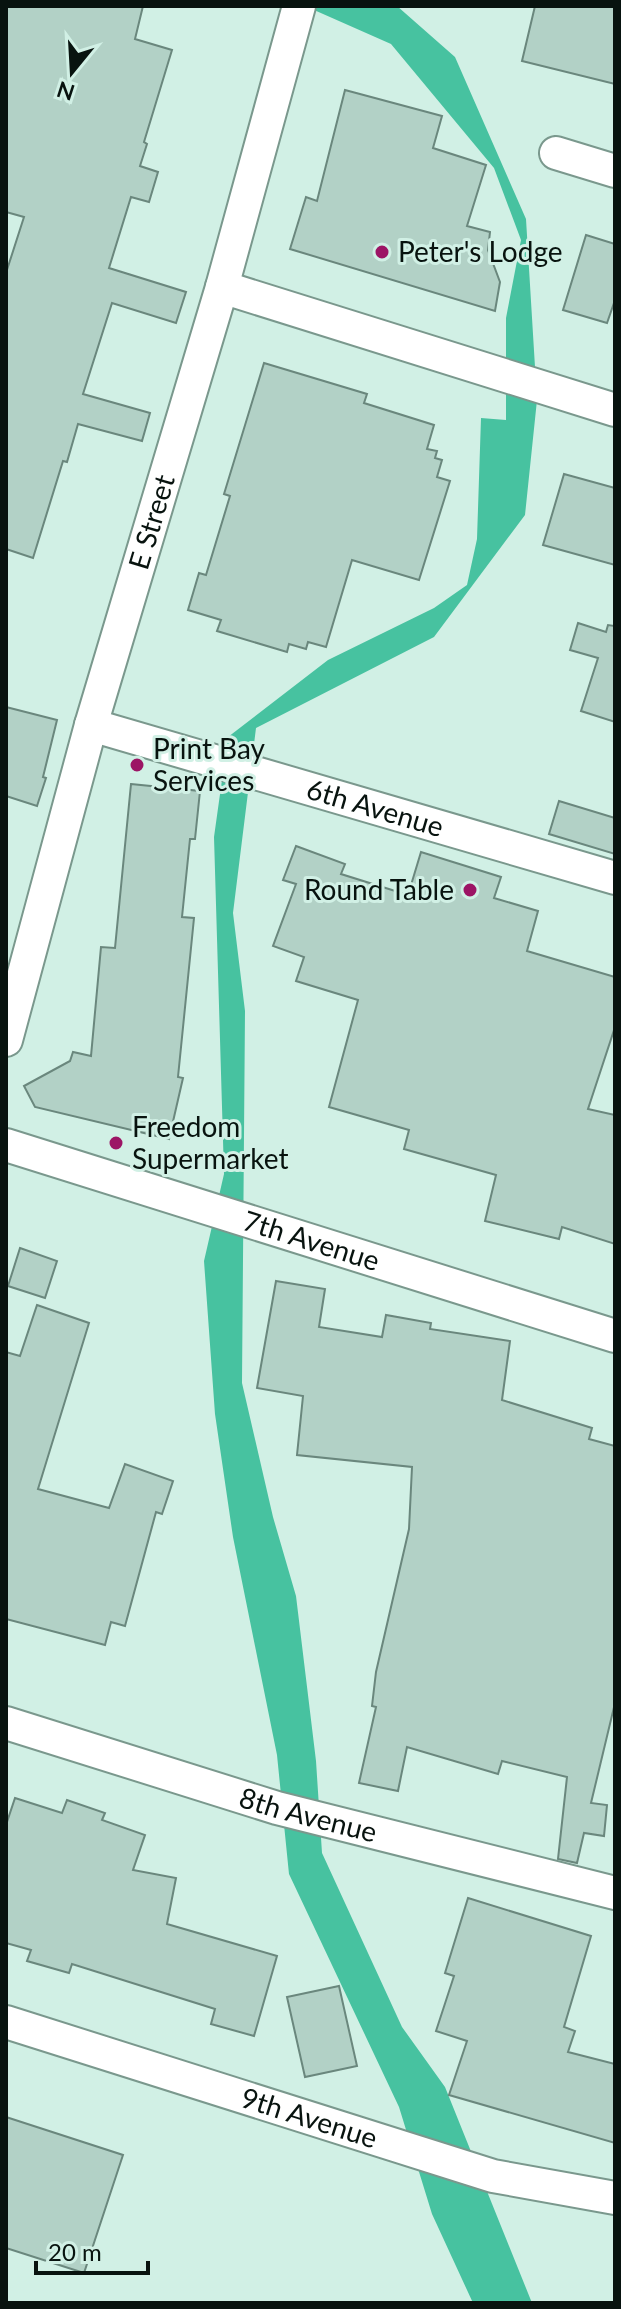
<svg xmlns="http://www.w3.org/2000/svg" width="621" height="2309" viewBox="0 0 621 2309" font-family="Lato,sans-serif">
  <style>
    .water { fill: #47c2a0 }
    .building { fill: #b2d1c6; stroke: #6a877d; stroke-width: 2 }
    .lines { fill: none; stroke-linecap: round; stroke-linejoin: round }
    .street-casing { stroke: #7a988d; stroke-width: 36 }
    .street { stroke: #fff; stroke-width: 32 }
    .poi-dot { fill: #9c1565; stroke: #d1f0e5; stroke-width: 3 }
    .labels { text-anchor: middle; stroke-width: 6; stroke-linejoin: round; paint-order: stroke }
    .poi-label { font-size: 28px; fill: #08130f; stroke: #d1f0e5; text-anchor: start }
    .street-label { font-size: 28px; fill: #08130f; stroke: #d1f0e5 }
  </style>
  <rect width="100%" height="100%" fill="#d1f0e5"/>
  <!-- water -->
  <path class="water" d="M305 6H397L455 57 526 219 537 400 525 515 434 637 256 728 233 913 245 1011 242 1383 273 1517 296 1596 316 1761 322 1853 402 2027 445 2087 532 2303H473L432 2214 399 2107 289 1874 277 1755 233 1537 215 1414 204 1261 224 1174 214 837 228 737 328 660 434 608 467 585 477 539 481 418 506 420V318L521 240 494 168 391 44Z"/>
  <!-- building -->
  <g class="building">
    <path d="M6 6H143L135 39 172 50 144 142 147 144 140 166 158 172 149 202 131 197 109 268 186 292 176 323 112 303 83 394 150 413 142 441 78 424 67 462 63 461 33 558 6 549V273L24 217 6 212Z"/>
    <path d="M535 6H615V84L522 61Z"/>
    <path d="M345 90 442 116 433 148 486 165 467 226 490 232 488 250 500 282 495 311 290 249 306 197 317 201Z"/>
    <path d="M586 235 615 244V300L607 323 563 310Z"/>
    <path d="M264 363 367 394 364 403 434 425 427 449 437 451 435 458 442 460 437 477 450 481 419 580 352 560 326 647 308 642 306 649 289 644 287 652 217 631 221 620 188 610 199 573 206 575 230 496 224 494Z"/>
    <path d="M564 474 615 488V565L543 545Z"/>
    <path d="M578 623 606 632 608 625 615 626V722L581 711 598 658 570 650Z"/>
    <path d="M6 707 57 720 43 777 46 778 37 806 6 796Z"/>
    <path d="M131 784 200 791 195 839H190L182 917 194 918 178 1077 183 1078 169 1139 35 1107 24 1086 70 1061 73 1052 91 1056 101 947 115 948Z"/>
    <path d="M559 801 615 818V854L549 834Z"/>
    <path d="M296 846 345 864 341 874 408 895 421 852 501 877 494 898 538 911 527 951 615 977V1027L588 1109 615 1115V1244L562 1227 559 1239 485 1221 496 1175 404 1149 409 1130 329 1107 358 1000 296 981 304 957 273 946 296 884 283 880Z"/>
    <path d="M20 1248 57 1261 45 1298 8 1286Z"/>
    <path d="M276 1281 325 1289 319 1327 382 1337 386 1315 431 1323 430 1329 510 1341 502 1400 592 1428 589 1439 615 1446V1703L591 1803 607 1805 604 1836 584 1833 577 1863 558 1859 567 1777 502 1761 498 1774 407 1747 398 1791 359 1783 376 1707 372 1706 376 1672 409 1529 412 1467 297 1455 303 1396 257 1388Z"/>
    <path d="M37 1305 89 1323 38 1489 109 1508 125 1464 173 1481 162 1514 156 1512 125 1626 111 1622 105 1645 6 1619V1352L20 1356Z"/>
    <path d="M15 1798 62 1813 67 1800 105 1813 102 1820 145 1835 133 1870 176 1878 167 1924 277 1956 254 2036 211 2024 215 2009 72 1964 69 1973 27 1961 31 1950 6 1943V1825Z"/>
    <path d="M468 1898 591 1936 564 2027 575 2031 568 2052 615 2064V2143L449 2095 467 2041 436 2031 454 1976 445 1973Z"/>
    <path d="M339 1986 357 2066 305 2077 287 1997Z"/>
    <path d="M6 2117 123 2155 84 2273 6 2248Z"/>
  </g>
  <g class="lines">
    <!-- street casing -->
    <g class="street-casing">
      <g id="street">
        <path d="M556 153 615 171"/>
        <path d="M222 287 615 410"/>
        <path id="s1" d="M91 725 615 878"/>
        <path id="s2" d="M6 1040 91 725 222 287 299 6"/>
        <path id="s3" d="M6 1145 615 1336"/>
        <path id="s4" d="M6 1723 277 1808 615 1893"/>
        <path id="s5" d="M6 2022 493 2176 615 2198"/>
      </g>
    </g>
    <!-- street -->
    <use href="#street" class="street"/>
  </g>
  <!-- markers -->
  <g class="poi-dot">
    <circle cx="382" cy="252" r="8"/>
    <circle cx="137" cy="765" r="8"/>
    <circle cx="470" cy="890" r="8"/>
    <circle cx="116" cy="1143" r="8"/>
  </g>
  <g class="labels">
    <!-- poi labels -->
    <g class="poi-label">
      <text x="398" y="262">Peter's Lodge</text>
      <text x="153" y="759">Print Bay<tspan x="153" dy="32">Services</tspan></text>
      <text x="454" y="900" text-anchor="end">Round Table</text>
      <text x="132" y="1137">Freedom<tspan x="132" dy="32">Supermarket</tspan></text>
    </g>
    <!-- street labels -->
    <g class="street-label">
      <text dy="10" stroke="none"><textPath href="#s2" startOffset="538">E Street</textPath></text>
      <text dy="10" stroke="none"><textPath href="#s1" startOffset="296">6th Avenue</textPath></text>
      <text dy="10" stroke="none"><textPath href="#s3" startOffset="320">7th Avenue</textPath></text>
      <text dy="10" stroke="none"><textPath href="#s4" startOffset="316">8th Avenue</textPath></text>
      <text dy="10" stroke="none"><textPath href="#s5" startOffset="318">9th Avenue</textPath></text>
    </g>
  </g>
  <!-- border -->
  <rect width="621" height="2309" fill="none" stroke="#08130f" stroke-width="16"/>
  <!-- north arrow -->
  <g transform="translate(72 72) rotate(198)" stroke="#d1f0e5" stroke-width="6" paint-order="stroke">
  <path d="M0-6L14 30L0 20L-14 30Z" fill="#08130f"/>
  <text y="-12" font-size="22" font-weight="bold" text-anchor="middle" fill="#08130f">N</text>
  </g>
  <!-- scale -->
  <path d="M36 2261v12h112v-12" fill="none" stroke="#08130f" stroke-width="4"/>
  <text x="48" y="2261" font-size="24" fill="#08130f" stroke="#d1f0e5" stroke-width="6" paint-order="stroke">20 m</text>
</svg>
